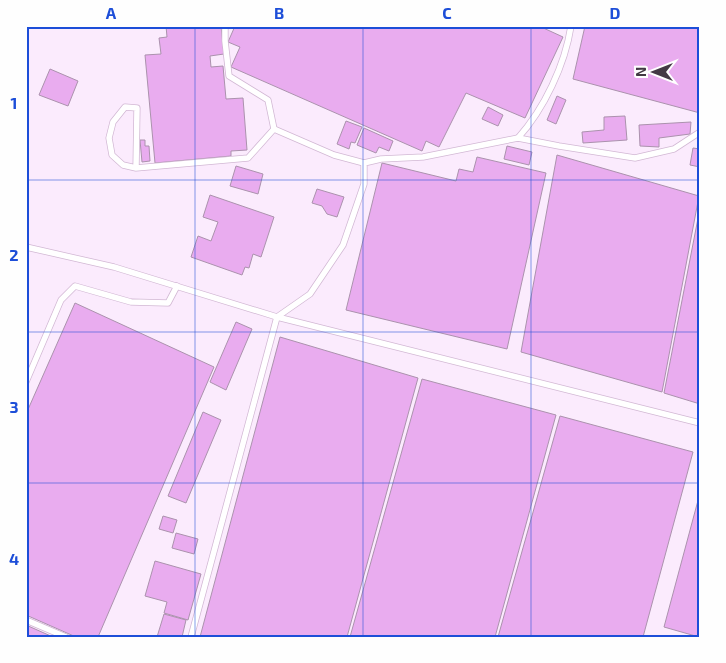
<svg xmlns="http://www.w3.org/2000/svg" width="726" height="663" viewBox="0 0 726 663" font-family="'Exo 2',sans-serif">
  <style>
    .building { fill: #e9acef; stroke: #ab92ad }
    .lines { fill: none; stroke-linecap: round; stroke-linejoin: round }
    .service-casing { stroke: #d2b8d4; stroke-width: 7 }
    .service { stroke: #fff; stroke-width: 5.5 }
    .grid { fill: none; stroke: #1d4ed8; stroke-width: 1; stroke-opacity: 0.55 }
    .neatline { fill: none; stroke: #1d4ed8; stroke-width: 2 }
    .grid-label { font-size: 16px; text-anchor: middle; font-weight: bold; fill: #1d4ed8 }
  </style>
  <rect width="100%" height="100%" fill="#fbebfd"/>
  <!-- building -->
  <g class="building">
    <path d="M166 26H221L224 54 210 56 211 67 223 66 226 99 243 98 247 150 231 151V156L155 163 145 55 161 54 159 38 167 37Z"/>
    <path d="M235 26H539L563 37 525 118 466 93 439 147 426 141 422 151 231 67 240 47 228 42Z"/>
    <path d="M585 26H700V113L573 79Z"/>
    <path d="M50 69 78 81 68 106 39 95Z"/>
    <path d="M557 96 566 100 556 124 547 120Z"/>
    <path d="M488 107 503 115 498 126 482 119Z"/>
    <path d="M625 116 627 140 583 143 582 132 604 130V117Z"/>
    <path d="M346 121 362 127 355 143 351 142 349 149 337 144Z"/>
    <path d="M691 122 690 134 659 138V147L640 146 639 125Z"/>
    <path d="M364 128 393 141 389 151 379 147 376 153 357 145Z"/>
    <path d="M140 140H145V146H149L150 161 142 162Z"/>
    <path d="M507 146 532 152 529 165 504 159Z"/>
    <path d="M693 148 700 149V167L690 165Z"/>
    <path d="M557 155 699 196 662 392 521 352Z"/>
    <path d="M477 157 546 173 507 349 346 310 382 163 456 181 459 169 473 172Z"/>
    <path d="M236 166 263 174 258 194 230 186Z"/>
    <path d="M317 189 344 197 337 217 327 214 322 206 312 203Z"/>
    <path d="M210 195 274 217 261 257 253 254 249 268 245 267 242 275 191 257 198 236 211 241 218 222 203 217Z"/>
    <path d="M700 208V404L664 393Z"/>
    <path d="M75 303 214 367 98 637H76L26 615V414Z"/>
    <path d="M236 322 252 329 226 390 210 382Z"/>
    <path d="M280 337 418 378 347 637H200Z"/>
    <path d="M422 379 556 415 495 637H350Z"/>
    <path d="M203 412 221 420 186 503 168 496Z"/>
    <path d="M560 416 693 452 643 637H498Z"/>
    <path d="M700 493V637H699L664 627Z"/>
    <path d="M163 516 177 520 173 533 159 529Z"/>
    <path d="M176 533 198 539 194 554 172 548Z"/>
    <path d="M155 561 201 574 188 620 164 613 167 602 145 596Z"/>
    <path d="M164 614 186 620 182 637H157Z"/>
    <path d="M26 625 53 637H26Z"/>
  </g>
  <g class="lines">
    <!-- service casing -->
    <g class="service-casing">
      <g id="service">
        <path d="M225 26V41L229 76 268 100 274 129"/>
        <path d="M518 138C544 109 565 65 571 26"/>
        <path d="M136 168 137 108 125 107 113 122 109 138 112 155 123 165 136 168 248 158 274 129 334 155 364 163"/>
        <path d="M26 247 114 267 277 317 700 423"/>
        <path d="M26 382 61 300 75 286 131 302 168 303 177 286"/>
        <path d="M26 620 66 637"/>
        <path d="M191 637 277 317 310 294 343 245 364 184V163L381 159 423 157 518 138 559 146 635 158 674 149 700 132"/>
      </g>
    </g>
    <!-- service -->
    <use href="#service" class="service"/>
  </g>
  <!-- grid -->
  <path class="grid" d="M195 26V637M363 26V637M531 26V637M26 180H700M26 332H700M26 483H700"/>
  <!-- border -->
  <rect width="726" height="663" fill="none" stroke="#fefefe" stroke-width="55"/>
  <!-- north arrow -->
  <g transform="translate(654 72) rotate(270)" stroke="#fefefe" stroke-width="4" paint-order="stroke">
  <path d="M0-4L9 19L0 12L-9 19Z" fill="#433944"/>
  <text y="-8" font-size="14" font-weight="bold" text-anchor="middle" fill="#433944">N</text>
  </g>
  <rect x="28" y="28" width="670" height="608" class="neatline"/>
  <g class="grid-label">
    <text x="111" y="19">A</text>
    <text x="279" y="19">B</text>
    <text x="447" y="19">C</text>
    <text x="615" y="19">D</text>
    <text x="14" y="109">1</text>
    <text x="14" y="261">2</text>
    <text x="14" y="413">3</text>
    <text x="14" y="565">4</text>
  </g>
</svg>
